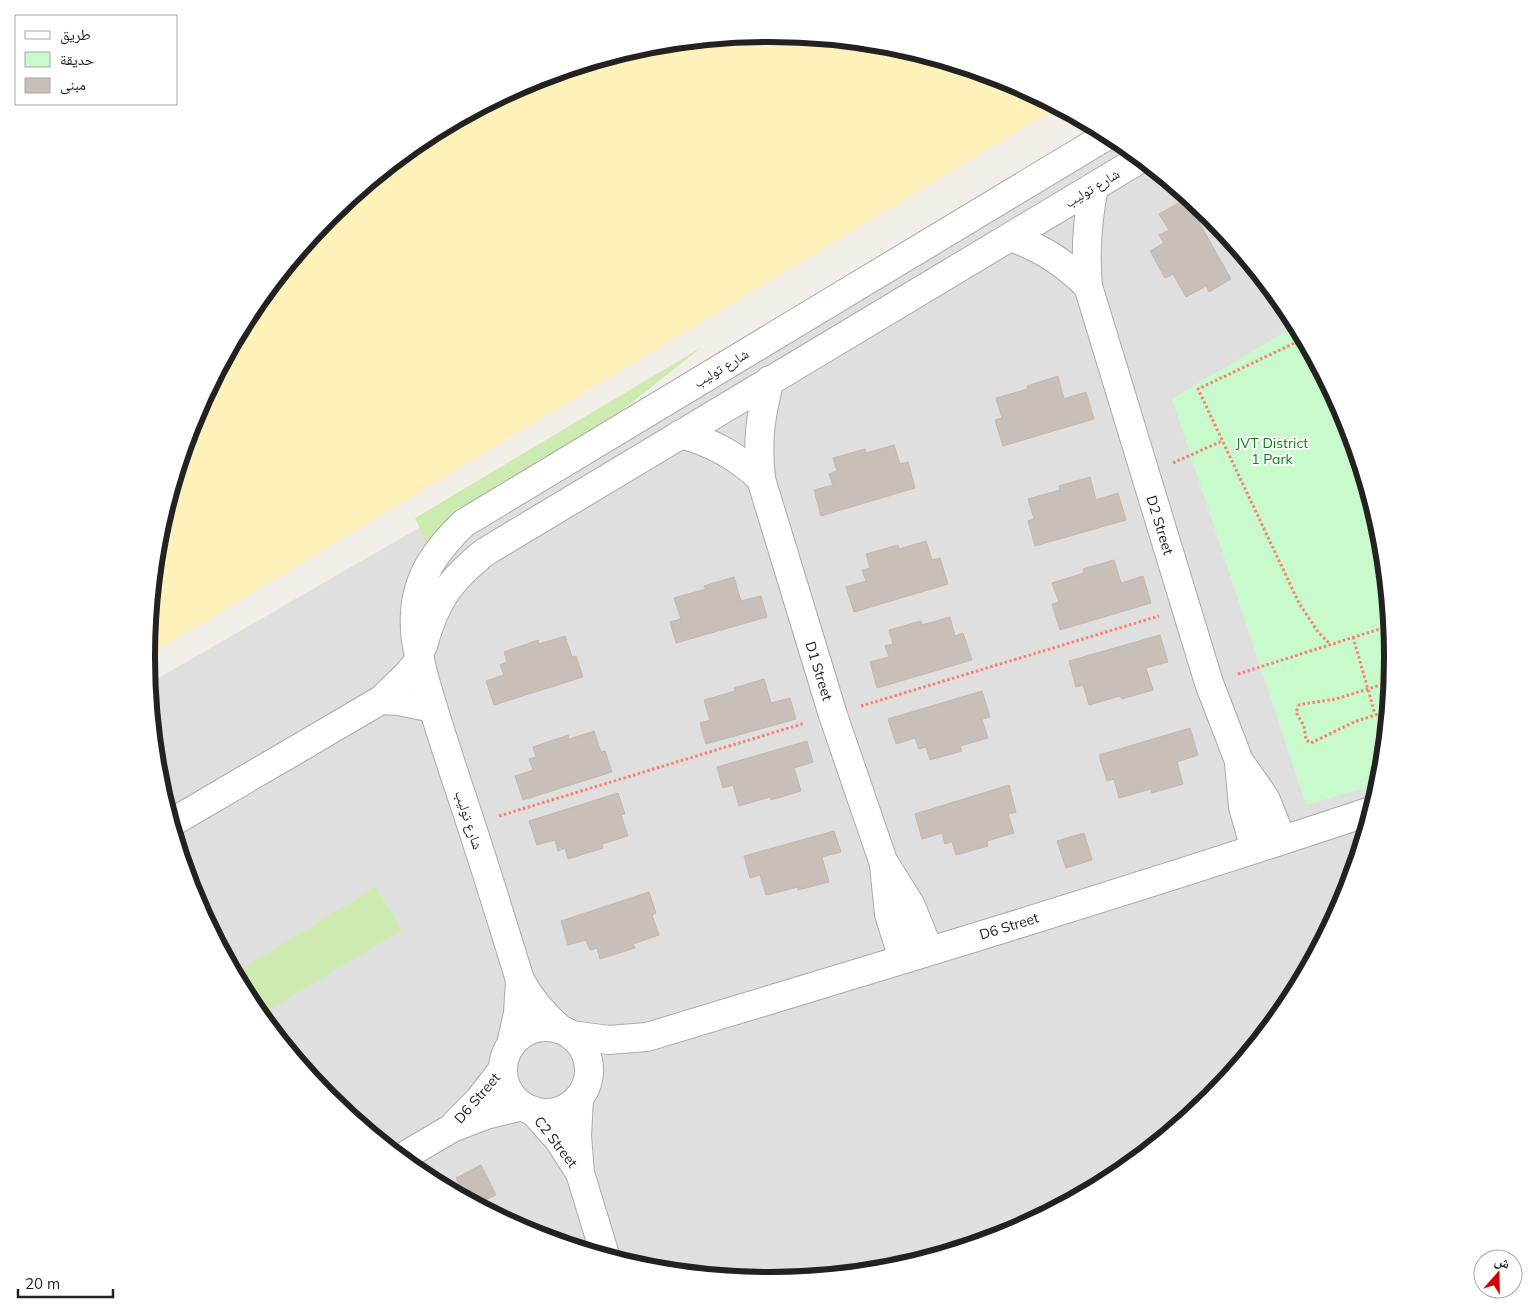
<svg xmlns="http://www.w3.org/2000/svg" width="1538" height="1314" viewBox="0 0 1538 1314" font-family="Mulish,'Noto Naskh Arabic',sans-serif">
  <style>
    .residential { fill: #e0dfdf }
    .grass { fill: #cdebb0 }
    .sand { fill: #fff1ba }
    .park { fill: #c8facc }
    .building { fill: #c7bfb8; stroke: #c4b6ab }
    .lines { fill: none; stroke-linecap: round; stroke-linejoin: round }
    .minor-casing { stroke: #a9a9a9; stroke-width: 30 }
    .tertiary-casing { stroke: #a9a9a9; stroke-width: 30 }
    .path { stroke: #fa8072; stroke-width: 3; stroke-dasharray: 2.5 2.5; stroke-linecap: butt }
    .minor { stroke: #fff; stroke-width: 28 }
    .tertiary { stroke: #fff; stroke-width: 28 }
    .labels { text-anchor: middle; stroke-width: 4; stroke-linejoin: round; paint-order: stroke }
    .street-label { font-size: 14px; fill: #222; stroke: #fff }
    .park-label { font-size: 14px; fill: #0c8416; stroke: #fff }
    .rim { fill: none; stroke: #222; stroke-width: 6 }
  </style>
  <rect width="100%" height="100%" fill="#f2efe9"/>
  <!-- residential -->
  <path class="residential" d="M1104 133 1116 139 1210 217 1287 311 1345 419 1380 536 1392 657 1380 779 1345 896 1287 1003 1209 1098 1115 1175 1007 1233 890 1268 769 1280 647 1268 530 1233 423 1175 328 1097 251 1003 193 895 158 778 148 684Z"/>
  <!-- grass -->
  <g class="grass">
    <path d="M702 347 578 445 427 544 415 518Z"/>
    <path d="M376 887 402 930 261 1015 251 1003 235 973Z"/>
  </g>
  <!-- sand -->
  <path class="sand" d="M769 34 891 46 1008 81 1057 108 146 657 158 535 193 418 251 311 329 216 423 139 531 81 648 46Z"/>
  <!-- park -->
  <path class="park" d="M1295 326 1345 419 1380 536 1392 657 1379 784 1306 805 1172 399Z"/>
  <!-- building -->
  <g class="building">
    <path d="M1186 199 1231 279 1209 292 1206 286 1186 297 1173 274 1165 278 1150 251 1164 243 1159 235 1169 230 1159 214Z"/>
    <path d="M1058 376 1064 399 1086 392 1094 419 1003 446 995 420 1002 418 996 398 1028 389 1027 386Z"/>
    <path d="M894 445 900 464 908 462 915 488 821 516 814 490 833 485 829 474 837 471 833 458 865 449 866 453Z"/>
    <path d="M1090 477 1096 500 1118 493 1126 520 1035 546 1028 521 1034 519 1028 499 1060 490 1059 486Z"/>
    <path d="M926 541 932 560 940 558 948 584 854 612 846 587 866 581 862 570 870 568 866 554 898 545 899 549Z"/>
    <path d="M1114 560 1121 583 1143 576 1151 603 1060 630 1052 604 1059 602 1052 583 1084 573 1083 569Z"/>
    <path d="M734 577 741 601 761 596 767 617 676 643 670 622 681 619 674 598 706 589 704 586Z"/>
    <path d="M950 617 955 636 963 633 972 660 877 688 870 662 889 657 885 646 893 644 889 630 921 621 922 625Z"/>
    <path d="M1160 635 1168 662 1146 668 1153 690 1122 699 1120 696 1089 705 1083 685 1076 687 1069 661Z"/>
    <path d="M565 636 572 657 576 656 583 677 494 705 486 681 504 675 500 665 507 662 504 652 538 640 539 644Z"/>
    <path d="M764 679 771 703 790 698 796 719 706 744 700 723 710 720 704 700 735 691 734 688Z"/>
    <path d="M982 691 990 717 982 719 988 738 960 746 962 751 930 760 926 747 919 749 915 738 896 744 888 719Z"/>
    <path d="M1190 728 1198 755 1177 762 1183 784 1152 793 1151 789 1119 798 1114 779 1107 781 1099 755Z"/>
    <path d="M594 731 601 752 605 751 612 772 523 800 515 776 533 770 529 759 536 757 533 747 568 735 569 739Z"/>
    <path d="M807 741 813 762 794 768 801 791 771 800 770 797 739 806 733 785 723 788 717 767Z"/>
    <path d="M1009 785 1016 812 1008 814 1014 833 987 841 988 846 956 855 952 842 945 844 942 833 922 839 915 814Z"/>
    <path d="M618 793 625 814 621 815 628 836 602 844 603 848 568 859 565 848 558 851 555 840 537 845 529 821Z"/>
    <path d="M834 831 841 852 822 857 829 882 798 890V887L766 895 760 875 750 878 744 856Z"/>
    <path d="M1084 833 1092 860 1066 868 1057 841Z"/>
    <path d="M1354 866 1348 885 1343 869Z"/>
    <path d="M649 892 656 913 652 915 659 935 633 944 635 948 600 959 597 948 590 950 586 940 568 945 561 921Z"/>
    <path d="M481 1165 496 1195 477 1204 466 1198 456 1178Z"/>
  </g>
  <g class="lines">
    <!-- minor casing -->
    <g class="minor-casing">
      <g id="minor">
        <path d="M1094 187C1087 221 1085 252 1088 286L1209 683 1239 761 1265 798 1282 840"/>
        <path d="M1011 237C1043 249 1063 262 1088 286"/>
        <path d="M770 380C760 417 757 441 761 479L833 715 883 861 911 906 929 951"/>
        <path d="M681 434C713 443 737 456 761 479"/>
        <path d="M381 700 399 701 433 708"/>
        <path d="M1239 763 1243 807 1255 849"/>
        <path d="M171 823 381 700 408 674 420 659"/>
        <path d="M884 865 889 914 903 959"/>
        <circle cx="546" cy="1070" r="43"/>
        <path d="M571 1035 609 1040 647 1037C889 964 1131 891 1371 811"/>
        <path d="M579 1098 577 1136 580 1173 605 1255"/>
        <path d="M532 1110 559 1140 578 1170"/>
        <path d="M456 1123 479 1100 503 1069"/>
        <path d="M401 1158 452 1128 486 1115 523 1106"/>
      </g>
    </g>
    <!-- tertiary casing -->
    <g class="tertiary-casing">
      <g id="tertiary">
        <path d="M423 646C435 601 449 581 485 552L1140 159"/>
        <path d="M560 1029C543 1014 530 999 520 980 500 915 480 850 458 785 447 752 436 718 426 684 420 661 413 638 415 613 417 575 438 548 464 523L1108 135"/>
        <path d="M511 1045 518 1013 520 980"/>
      </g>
    </g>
    <!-- path -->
    <g class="path">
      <path d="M1303 339 1198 389 1299 603 1318 632 1330 644"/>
      <path d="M1173 463 1222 441"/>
      <path d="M1353 637 1375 714"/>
      <path d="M1238 674 1389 626"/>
      <path d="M861 706 1159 616"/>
      <path d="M1387 711 1354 722 1311 743 1306 740 1304 726 1296 712 1299 705 1303 704 1336 699 1390 682"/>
      <path d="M499 816 805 723"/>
    </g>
    <!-- minor -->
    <use href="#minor" class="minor"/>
    <!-- tertiary -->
    <use href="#tertiary" class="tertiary"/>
  </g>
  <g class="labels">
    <!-- street labels -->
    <g class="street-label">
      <text transform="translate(1092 188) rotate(-31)" y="5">شارع توليب</text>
      <text transform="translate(721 368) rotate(-31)" y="5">شارع توليب</text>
      <text transform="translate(1160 525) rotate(73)" y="5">D2 Street</text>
      <text transform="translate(819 671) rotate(73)" y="5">D1 Street</text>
      <text transform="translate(469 820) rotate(72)" y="5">شارع توليب</text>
      <text transform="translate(1009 926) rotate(-17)" y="5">D6 Street</text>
      <text transform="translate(477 1098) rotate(-49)" y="5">D6 Street</text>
      <text transform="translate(556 1142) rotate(52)" y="5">C2 Street</text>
    </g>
    <!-- park labels -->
    <g class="park-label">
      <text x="1272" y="448">JVT District<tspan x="1272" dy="16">1 Park</tspan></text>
    </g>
  </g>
  <!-- crop -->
  <path d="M0 0H1538V1314H0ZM769 42H770A614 614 0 0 1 1384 656V658A614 614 0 0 1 770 1272H769A614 614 0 0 1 155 658V656A614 614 0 0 1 769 42Z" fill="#fff" fill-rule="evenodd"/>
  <path class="rim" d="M769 42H770A614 614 0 0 1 1384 656V658A614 614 0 0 1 770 1272H769A614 614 0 0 1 155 658V656A614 614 0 0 1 769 42Z"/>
  <!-- legend -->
  <rect x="15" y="15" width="162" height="90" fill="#ffffff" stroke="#a7a7a7"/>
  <rect x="25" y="31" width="25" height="8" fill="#ffffff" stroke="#a7a7a7"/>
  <text x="60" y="40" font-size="15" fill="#222222">طريق</text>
  <rect x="25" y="52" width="25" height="15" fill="#c8facc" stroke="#a7a7a7"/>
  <text x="60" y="65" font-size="15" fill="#222222">حديقة</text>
  <rect x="25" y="78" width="25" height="15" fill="#c7bfb8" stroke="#a7a7a7"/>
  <text x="60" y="90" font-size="15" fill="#222222">مبنى</text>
  <!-- north arrow -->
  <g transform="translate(1498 1274) rotate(20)"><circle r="24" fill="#ffffff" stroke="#a7a7a7"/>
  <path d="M0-4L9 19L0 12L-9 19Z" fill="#d40000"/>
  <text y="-8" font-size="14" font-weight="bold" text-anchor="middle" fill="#222222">ش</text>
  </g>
  <!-- scale -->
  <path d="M18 1289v8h95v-8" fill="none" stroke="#222222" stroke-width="2.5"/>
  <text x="25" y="1289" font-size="15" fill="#222222" stroke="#ffffff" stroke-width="4" paint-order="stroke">20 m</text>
</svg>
